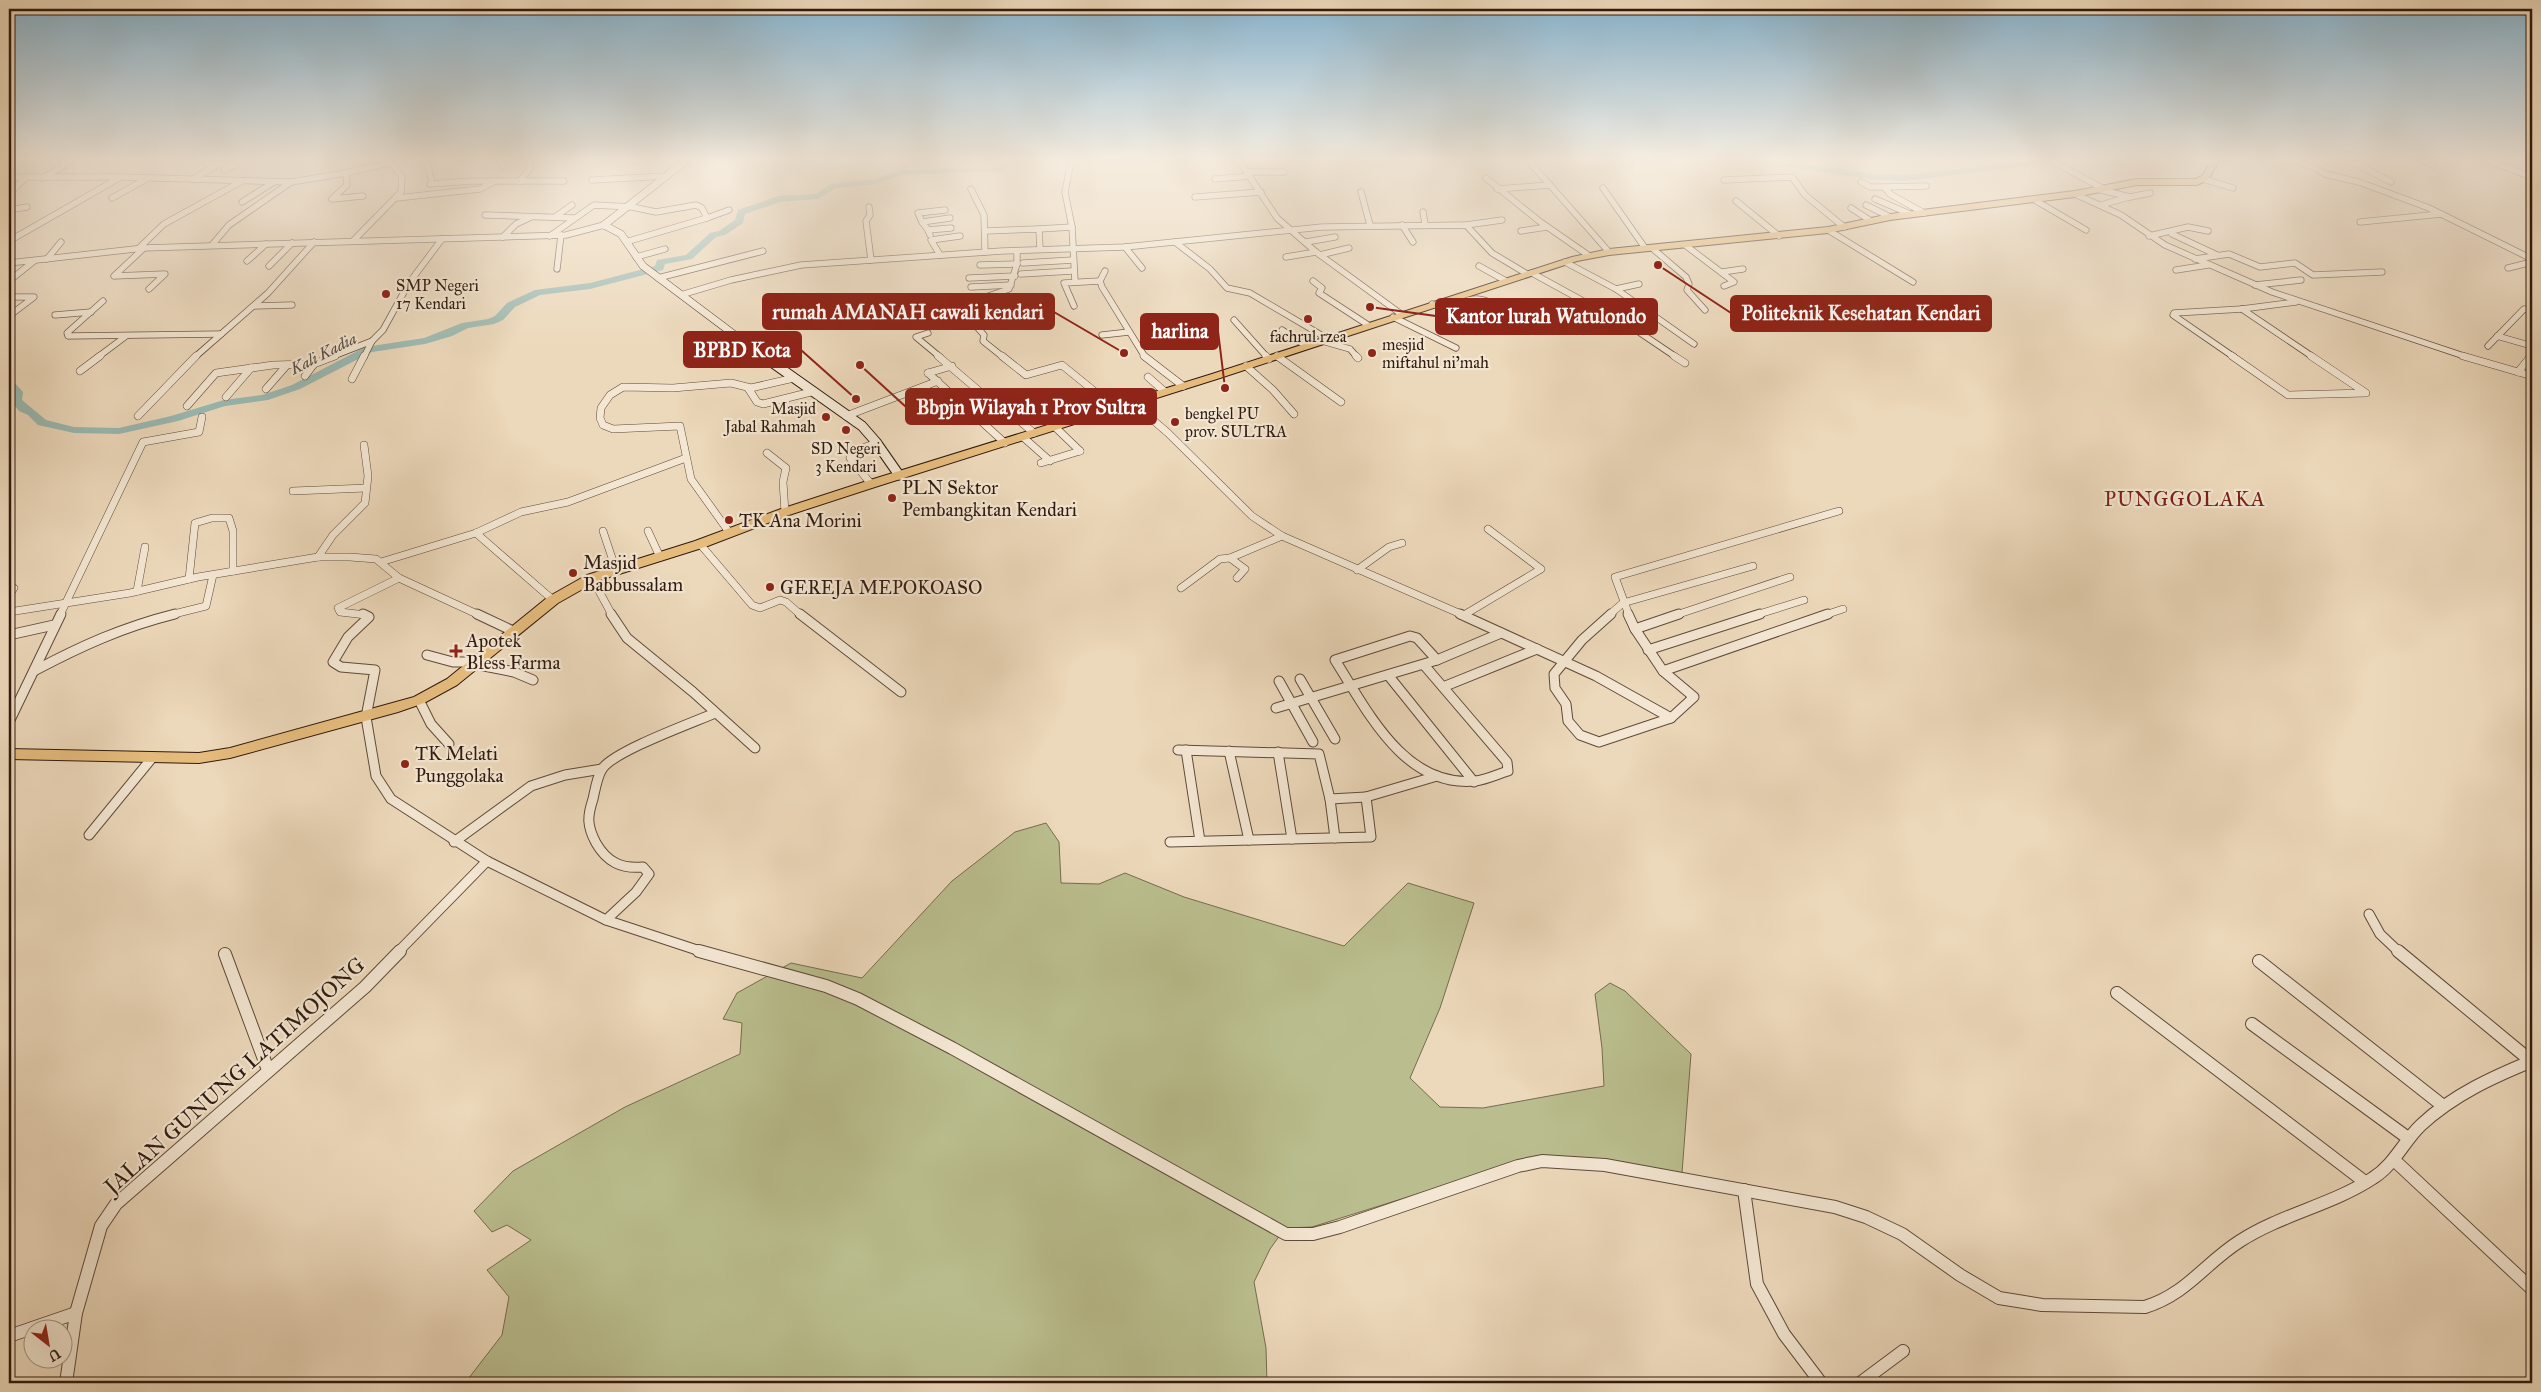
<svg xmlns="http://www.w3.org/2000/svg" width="2541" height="1392" viewBox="0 0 2541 1392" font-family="'IM FELL Great Primer',serif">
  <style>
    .green { fill: #babe8e; stroke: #756c4e }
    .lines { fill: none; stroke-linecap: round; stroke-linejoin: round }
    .river { fill: #99b9b2; fill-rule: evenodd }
    .street-far3-casing { stroke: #5f4a3a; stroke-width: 7 }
    .street-far2-casing { stroke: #5f4a3a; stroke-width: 8 }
    .street-far1-casing { stroke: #5f4a3a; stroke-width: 11 }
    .street-casing { stroke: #5f4a3a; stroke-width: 14 }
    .secondary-far1-casing { stroke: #301a0f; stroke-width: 8 }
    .secondary-casing { stroke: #301a0f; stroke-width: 11 }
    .highway-casing { stroke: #301a0f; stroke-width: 2 }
    .street-far3 { stroke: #f3e6d2; stroke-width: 5.5 }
    .street-far2 { stroke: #f3e6d2; stroke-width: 7 }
    .street-far1 { stroke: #f3e6d2; stroke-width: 9 }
    .street { stroke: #f3e6d2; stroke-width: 12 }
    .secondary-far1 { stroke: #f3e6d2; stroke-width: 7 }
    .secondary { stroke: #f3e6d2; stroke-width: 9 }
    .highway { fill: #e6bc7d; fill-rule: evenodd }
    .poi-dot { fill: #8f2418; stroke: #f3e6d2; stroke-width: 2 }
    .labels { text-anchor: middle; stroke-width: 4.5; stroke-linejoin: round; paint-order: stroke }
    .far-poi-label { font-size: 16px; fill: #301a0f; stroke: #f3e6d2; text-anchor: start }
    .far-water-label { font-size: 16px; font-style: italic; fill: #504a40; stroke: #f3e6d2 }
    .poi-label { font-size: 19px; fill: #301a0f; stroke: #f3e6d2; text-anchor: start }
    .quarter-label { font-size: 21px; letter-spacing: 1px; fill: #7a1f14; stroke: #f3e6d2 }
    .near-street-label { font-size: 22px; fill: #301a0f; stroke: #f3e6d2 }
    .leader { fill: none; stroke: #8f2418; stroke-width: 2 }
    .callout-dot { fill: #8f2418; stroke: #f3e6d2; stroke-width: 2 }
    .callout { fill: #8f2418; stroke: #8f2418; stroke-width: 2 }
    .callout-label { font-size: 20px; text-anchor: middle; font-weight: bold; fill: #fff }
  </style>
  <rect width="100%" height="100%" fill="#ecd8ba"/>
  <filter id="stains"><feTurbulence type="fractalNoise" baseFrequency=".004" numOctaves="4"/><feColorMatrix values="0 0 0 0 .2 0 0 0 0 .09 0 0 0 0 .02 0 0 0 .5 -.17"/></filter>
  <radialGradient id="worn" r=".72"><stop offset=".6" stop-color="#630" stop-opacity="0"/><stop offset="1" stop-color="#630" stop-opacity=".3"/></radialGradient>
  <!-- green -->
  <path class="green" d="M1046 823 1059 842 1061 883 1099 884 1125 873 1184 897 1344 946 1408 883 1474 903 1440 1008 1410 1078 1440 1107 1483 1108 1604 1086 1602 1048 1595 994 1610 983 1625 991 1691 1054 1682 1173 1603 1160 1565 1157 1459 1181 1312 1227 1285 1228 1270 1249 1254 1282 1266 1348 1267 1383H465L502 1335 509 1297 487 1270 531 1240 507 1225 492 1232 474 1211 513 1171 625 1107 740 1054 742 1023 723 1019 737 993 791 963 862 978 952 881 1015 832Z"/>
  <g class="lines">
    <!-- river -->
    <g class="river">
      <path d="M1013 159H1022L1002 171 903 175 876 184 836 188 818 199 780 202 745 214 743 223 725 235 716 237 692 259 665 264 663 270 590 289 540 295 515 307 503 320 494 324 468 328 452 336 425 344 372 352 300 389 268 400 225 406 178 421 119 434 74 433 38 425 28 415 19 411 10 400 9 380 13 381 23 392 22 400 46 420 74 427 119 428 171 416 224 400 262 395 292 385 365 347 424 338 462 323 488 319 495 316 507 303 535 290 590 283 655 266 657 260 686 255 710 233 719 231 735 220 738 210 779 196 816 194 831 184 875 179 902 170 991 168 1000 167Z"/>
      <path d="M1087 159H1241L1237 161 1137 163 1091 161Z"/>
      <path d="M1278 159H1429C1416 169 1306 162 1282 161Z"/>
      <path d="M1706 159H1766L1876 174 1906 175 2046 159H2070L2066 161 1906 181 1876 180 1758 162 1710 161Z"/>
    </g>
    <!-- street-far3 casing -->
    <g class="street-far3-casing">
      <g id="street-far3">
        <path d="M423 159 428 166 431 179"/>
        <path d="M502 159 500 161 503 166"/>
        <path d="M1238 159 1277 218 1316 252 1401 314"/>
        <path d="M1527 159 1609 252"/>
        <path d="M2048 159 2102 188"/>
        <path d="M2189 159 2212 163"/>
        <path d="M2287 159 2316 168 2325 174 2359 182 2429 208 2532 259"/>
        <path d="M2347 159 2391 182"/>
        <path d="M2420 159 2433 165"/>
        <path d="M2483 159 2532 177"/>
        <path d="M629 161 658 159"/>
        <path d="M207 164 236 165 224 170"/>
        <path d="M1070 167 1065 192 1072 227"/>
        <path d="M1247 172H1284"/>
        <path d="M346 173 347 185 332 199 363 196"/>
        <path d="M9 177H121L291 182 346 173 405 159"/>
        <path d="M43 178 73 160H63L65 159"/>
        <path d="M1486 178 1539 221 1588 255"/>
        <path d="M193 179 219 164"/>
        <path d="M1215 179 1250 176"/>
        <path d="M2203 179 2233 188"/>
        <path d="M592 180 666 176"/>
        <path d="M1724 180 1792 177 1805 195 1844 227"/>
        <path d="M520 181 530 168V159"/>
        <path d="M1861 182 1870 187H1884"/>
        <path d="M430 184 472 181H564"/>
        <path d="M1603 188 1645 248"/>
        <path d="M971 189 984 215 985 252"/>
        <path d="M1497 189 1550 185"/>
        <path d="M2097 189 2130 197 2150 193"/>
        <path d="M1361 192 1370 225"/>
        <path d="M9 194 25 178"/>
        <path d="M2075 194 2121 215 2165 245 2272 292 2467 357"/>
        <path d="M1195 197 1261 192"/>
        <path d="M112 198 148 178"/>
        <path d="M397 198 480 189 495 181"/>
        <path d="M1875 199 1910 214"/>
        <path d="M2033 199 2086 230"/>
        <path d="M1736 201 1779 236"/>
        <path d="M242 202 274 182"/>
        <path d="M1866 205 1890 217"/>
        <path d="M2101 205 2129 197"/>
        <path d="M869 207 870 215 866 221 871 260"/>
        <path d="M1851 208 1871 221"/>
        <path d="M9 210 27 207"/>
        <path d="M1423 212 1425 224"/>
        <path d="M1924 213 1890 194 1884 187 1926 186"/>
        <path d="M485 215 574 218"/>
        <path d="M555 217 572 205"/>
        <path d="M707 218 729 210"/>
        <path d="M922 222 918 213 945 210"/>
        <path d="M2360 222 2441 214"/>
        <path d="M1402 225 1413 242"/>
        <path d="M1466 225 1502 220"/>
        <path d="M1039 229 1072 227 1075 281"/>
        <path d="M928 230 922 222 950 218"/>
        <path d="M1828 230 1913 282"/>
        <path d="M985 231 1039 229 1040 249"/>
        <path d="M1521 231 1547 227"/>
        <path d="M2172 234 2217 255"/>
        <path d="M930 235 928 230 951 228"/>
        <path d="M550 236 594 205 632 207 656 212 696 205 702 208 707 218 629 241"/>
        <path d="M2149 236 2188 227 2208 231"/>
        <path d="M503 237 516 224 531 217"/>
        <path d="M9 241 119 178"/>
        <path d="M353 241 401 192 402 177 391 162"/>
        <path d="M1175 242 1210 269 1227 288 1250 293 1328 339"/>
        <path d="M1306 242 1335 237"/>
        <path d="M212 245 229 225 291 182"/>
        <path d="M1685 245 1734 282 1724 286"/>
        <path d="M1125 247 1142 268"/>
        <path d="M144 248 114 276 165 274 149 289"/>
        <path d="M1652 248 1686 277 1689 284 1687 290 1705 310"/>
        <path d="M138 249 164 224 242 181"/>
        <path d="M940 255 931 240 960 236"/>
        <path d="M1320 255 1349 248"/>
        <path d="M636 257 665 249"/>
        <path d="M1286 257 1316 252"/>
        <path d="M47 259 61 242"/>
        <path d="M2195 259 2229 254 2260 267 2295 263 2313 275 2382 272"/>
        <path d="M247 261 266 244"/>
        <path d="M1565 262 1616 289 1694 344"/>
        <path d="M9 263 144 248 566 235 604 225"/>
        <path d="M1023 263 1073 260"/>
        <path d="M980 265 1017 264"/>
        <path d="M269 266 292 243"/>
        <path d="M1479 266 1506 281"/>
        <path d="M2508 268 2532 262"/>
        <path d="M557 269 561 235"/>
        <path d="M2176 270 2208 265"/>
        <path d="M1105 271 1100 281 1102 287 1145 357"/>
        <path d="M1722 272 1743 269"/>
        <path d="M1532 273 1636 330 1676 357"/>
        <path d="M1021 274 1072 271"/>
        <path d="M658 278 763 251"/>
        <path d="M969 278 1015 276"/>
        <path d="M9 281 34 261"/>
        <path d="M1313 281 1322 288 1319 293 1368 325"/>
        <path d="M2255 285 2301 280"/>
        <path d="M971 287 1011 285"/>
        <path d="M1616 289 1639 284"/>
        <path d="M684 294 731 280 801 265 1002 251 1125 247 1322 227 1466 225 1492 253 1527 274"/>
        <path d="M9 297H34L9 316"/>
        <path d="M103 301 67 333 68 336 221 334"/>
        <path d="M1432 304C1458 311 1457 299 1477 299 1491 300 1504 310 1516 317"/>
        <path d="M962 305 1009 289 1017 264V251"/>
        <path d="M254 306 292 305"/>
        <path d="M1074 306 1064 283 1100 281"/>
        <path d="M2242 309 2313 357"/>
        <path d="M2242 309 2296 302"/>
        <path d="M1533 313 1549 322 1602 310"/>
        <path d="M55 315 91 312"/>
        <path d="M1393 317 1456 348"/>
        <path d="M1234 320 1267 357"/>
        <path d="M976 326 984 335 983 341 1003 357"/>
        <path d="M1282 330 1306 346"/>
        <path d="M928 333 916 337 940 357"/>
        <path d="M1102 335 1129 332"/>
        <path d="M2497 336 2532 346"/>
        <path d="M1322 341 1350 349 1357 357"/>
        <path d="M2488 346 2524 309 2532 310"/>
        <path d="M1277 356 1279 357"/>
        <path d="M98 357 126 336"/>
        <path d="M195 357 268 293 314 242"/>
        <path d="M331 357 372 341 383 330 409 283 442 239"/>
        <path d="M364 357 372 341"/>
        <path d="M2234 357 2173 315 2174 313 2242 309"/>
        <path d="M2530 357 2532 354"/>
      </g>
    </g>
    <!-- street-far2 casing -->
    <g class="street-far2-casing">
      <g id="street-far2">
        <path d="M938 356 999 408 1010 413 1034 433"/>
        <path d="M1002 356 1026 375 1062 365 1115 408"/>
        <path d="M1144 356 1183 386"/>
        <path d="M1266 356 1269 359"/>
        <path d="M1277 356 1341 402"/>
        <path d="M1356 356 1358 358"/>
        <path d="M1674 356 1685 363"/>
        <path d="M2232 356 2288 395 2366 393 2311 356"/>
        <path d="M2463 356 2532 376"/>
        <path d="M1246 366 1273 390 1294 414"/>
        <path d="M80 371 100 356"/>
        <path d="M2518 372 2531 356"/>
        <path d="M928 373 1005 443"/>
        <path d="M928 373 952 366"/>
        <path d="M305 376 314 364"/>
        <path d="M1148 377 1164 391"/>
        <path d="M352 379 364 356"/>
        <path d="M748 388 757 402 763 404 811 392"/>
        <path d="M266 389 287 365"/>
        <path d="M226 397 251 368"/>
        <path d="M1132 402 1168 433 1252 516 1282 536 1463 615"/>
        <path d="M187 406 216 373 273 365 314 364 335 356"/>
        <path d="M138 416 196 356"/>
        <path d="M846 416 938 381"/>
        <path d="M1055 427 1080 451"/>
        <path d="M1023 437 1050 461"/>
        <path d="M767 453 786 468 783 482 785 512"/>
        <path d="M1041 463 1080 451"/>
        <path d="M871 484 850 458 865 447 877 443"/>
        <path d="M293 491 366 488"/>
        <path d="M603 531 616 570"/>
        <path d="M648 531 660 557"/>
        <path d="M729 532 691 479 680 426 613 429 603 425 600 418 601 408 610 395 623 387 673 388 731 383 751 388 794 378"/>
        <path d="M476 533 553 600"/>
        <path d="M700 544 752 605 760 608 780 600 786 602 801 615"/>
        <path d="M318 557 333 535 365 503 368 476 364 445"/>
        <path d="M1230 558 1245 569 1237 578"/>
        <path d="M381 562 476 533 521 512 568 502 686 458"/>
        <path d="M1357 570 1389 547 1402 543"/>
        <path d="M592 578 612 615"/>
        <path d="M189 579 195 523 212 518H229L233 531V571"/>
        <path d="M1181 588 1220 559 1230 558 1282 536"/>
        <path d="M137 591 145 547"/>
        <path d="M9 595 14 588"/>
        <path d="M9 612 130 593 198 577 318 557H350L376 559 399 578 479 615"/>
        <path d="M60 615 143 442 199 432 202 417"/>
        <path d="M170 615 206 606 213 575"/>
        <path d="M366 615 340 612 338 608 399 578"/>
        <path d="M1464 615 1541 569 1488 529"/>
        <path d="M1609 615 1623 603 1753 566"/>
        <path d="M1629 615 1615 577 1839 511"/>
        <path d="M1676 615 1790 577"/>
        <path d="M1756 615 1804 600"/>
        <path d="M1825 615 1843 609"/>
      </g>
    </g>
    <!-- street-far1 casing -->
    <g class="street-far1-casing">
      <g id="street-far1">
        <path d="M363 614 369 617 348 637 333 662 341 667 375 670 366 717 376 776 391 799 487 861 606 920 703 952"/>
        <path d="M477 614 513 631"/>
        <path d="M611 614 627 638 693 692 755 748"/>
        <path d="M800 614 901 692"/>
        <path d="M1460 614 1596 676 1671 718"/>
        <path d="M1611 614 1582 640 1554 674 1555 688 1566 704 1568 721 1580 735 1599 742 1671 718 1694 697 1663 671 1635 629"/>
        <path d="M1628 614 1635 629 1679 614"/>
        <path d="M9 635 54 625"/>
        <path d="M1648 650 1760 614"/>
        <path d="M427 655 453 662H478"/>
        <path d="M474 664 514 672 533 680"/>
        <path d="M1424 665 1507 762 1508 771C1498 774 1486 780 1475 781 1404 788 1367 710 1335 660L1410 636 1417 638 1437 660"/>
        <path d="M34 671C81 646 123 627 175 614"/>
        <path d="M1663 671 1828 614"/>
        <path d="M1388 675 1474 782"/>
        <path d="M1300 679 1335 739"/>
        <path d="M1279 681 1313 742"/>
        <path d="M1443 687 1537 649"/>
        <path d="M419 700 431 724 449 744"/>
        <path d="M1276 708 1437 660 1501 633"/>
        <path d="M9 722 61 614"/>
        <path d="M1178 750 1319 754 1330 799 1366 797"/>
        <path d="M1186 750 1200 841"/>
        <path d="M1229 751 1249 840"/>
        <path d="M1278 752 1292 839"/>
        <path d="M1330 799 1335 838"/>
        <path d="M89 835 152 758"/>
        <path d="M454 842 531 786 565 775 602 769"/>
        <path d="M1170 842 1371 837 1366 797 1437 776"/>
        <path d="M2369 914 2380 934 2399 952"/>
        <path d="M606 920 636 892 649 874 643 867C621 869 607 862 596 843 587 826 587 817 593 799 595 790 597 777 602 769 614 751 692 723 715 713"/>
        <path d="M398 952 487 861"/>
      </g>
    </g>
    <!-- street casing -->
    <g class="street-casing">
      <g id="street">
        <path d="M699 951 826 986 858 999 952 1048 1286 1234H1313L1340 1227 1518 1166 1542 1161 1605 1165 1835 1207 1866 1217 1902 1234 1960 1275 1999 1298 2042 1305 2145 1307C2187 1294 2205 1263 2240 1241 2282 1214 2332 1205 2373 1178 2394 1165 2404 1141 2421 1125 2453 1095 2493 1077 2532 1061"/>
        <path d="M2398 951 2531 1061"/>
        <path d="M225 954 268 1070"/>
        <path d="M2259 961 2442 1105"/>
        <path d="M2117 993 2365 1182"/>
        <path d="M2252 1024 2408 1138"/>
        <path d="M2394 1160 2532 1289"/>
        <path d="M1744 1190 1757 1284 1784 1334 1821 1383"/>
        <path d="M9 1336 76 1313"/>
        <path d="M66 1383 76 1313 101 1226 116 1204 365 987 400 951"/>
        <path d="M1860 1383 1903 1351"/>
      </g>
    </g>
    <!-- secondary-far1 casing -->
    <g class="secondary-far1-casing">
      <g id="secondary-far1">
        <path d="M604 225 621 234 643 266 764 357"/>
        <path d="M604 225 688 159"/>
      </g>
    </g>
    <!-- secondary casing -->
    <g class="secondary-casing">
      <path id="secondary" d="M763 356 862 426 876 442 899 475"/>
    </g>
    <!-- highway casing -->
    <g class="highway-casing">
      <path id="highway" d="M2212 159H2220L2208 180 2197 185H2137L2075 197 1890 220 1828 233 1609 255 1577 261 1220 378 875 487 789 515 705 547 597 581 558 603 457 685 424 703 398 712 230 758 199 763 9 759V749L199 753 230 748 414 697 447 679 548 597 587 575 695 541 781 509 867 481 1212 374 1572 257 1609 249 1828 227 1890 214 2075 191 2137 179H2195L2202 176Z"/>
    </g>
    <!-- street-far3 -->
    <use href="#street-far3" class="street-far3"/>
    <!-- street-far2 -->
    <use href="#street-far2" class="street-far2"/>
    <!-- street-far1 -->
    <use href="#street-far1" class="street-far1"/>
    <!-- street -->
    <use href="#street" class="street"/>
    <!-- secondary-far1 -->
    <use href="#secondary-far1" class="secondary-far1"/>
    <!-- secondary -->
    <use href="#secondary" class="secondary"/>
    <!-- highway -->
    <use href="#highway" class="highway"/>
  </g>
  <!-- sky -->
  <linearGradient id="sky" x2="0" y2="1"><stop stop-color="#88b6d2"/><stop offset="0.45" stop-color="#f6ede0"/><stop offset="1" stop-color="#f6ede0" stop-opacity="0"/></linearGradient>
  <rect width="2541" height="354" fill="url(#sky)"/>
  <!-- markers -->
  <g class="poi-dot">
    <circle cx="386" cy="294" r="5"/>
    <circle cx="1308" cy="319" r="5"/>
    <circle cx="1372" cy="353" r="5"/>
    <circle cx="826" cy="417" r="5"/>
    <circle cx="1175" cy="422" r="5"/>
    <circle cx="846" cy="430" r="5"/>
    <circle cx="892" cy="498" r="5"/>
    <circle cx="729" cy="520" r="5"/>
    <circle cx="573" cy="573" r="5"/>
    <circle cx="770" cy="587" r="5"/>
    <path d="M453.5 643.5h5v5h5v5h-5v5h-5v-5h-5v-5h5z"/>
    <circle cx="405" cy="764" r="5"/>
  </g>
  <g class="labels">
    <!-- far-poi labels -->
    <g class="far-poi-label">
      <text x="396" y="291">SMP Negeri<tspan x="396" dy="18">17 Kendari</tspan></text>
      <text x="1308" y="342" text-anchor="middle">fachrul rzea</text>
      <text x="1382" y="350">mesjid<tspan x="1382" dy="18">miftahul ni'mah</tspan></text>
      <text x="816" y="414" text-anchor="end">Masjid<tspan x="816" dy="18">Jabal Rahmah</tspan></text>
      <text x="1185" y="419">bengkel PU<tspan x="1185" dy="18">prov. SULTRA</tspan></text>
      <text x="846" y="454" text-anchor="middle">SD Negeri<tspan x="846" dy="18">3 Kendari</tspan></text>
    </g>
    <!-- far-water labels -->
    <g class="far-water-label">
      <text transform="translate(323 353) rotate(-27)" y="6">Kali Kadia</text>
    </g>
    <!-- poi labels -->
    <g class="poi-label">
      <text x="902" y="494">PLN Sektor<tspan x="902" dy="22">Pembangkitan Kendari</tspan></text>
      <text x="739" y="527">TK Ana Morini</text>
      <text x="583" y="569">Masjid<tspan x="583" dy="22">Babbussalam</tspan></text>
      <text x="780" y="594">GEREJA MEPOKOASO</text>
      <text x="466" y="647">Apotek<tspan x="466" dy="22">Bless Farma</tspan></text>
      <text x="415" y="760">TK Melati<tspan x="415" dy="22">Punggolaka</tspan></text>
    </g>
    <!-- quarter labels -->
    <g class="quarter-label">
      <text x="2185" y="506">PUNGGOLAKA</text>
    </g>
    <!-- near-street labels -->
    <g class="near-street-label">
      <text transform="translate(234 1075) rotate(-42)" y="8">JALAN GUNUNG LATIMOJONG</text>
    </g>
  </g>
  <!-- callouts -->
  <path class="leader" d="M1124 353L1054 312M1658 265L1731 313M1370 307L1436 316M1225 388L1218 331M856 399L801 350M860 365L906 407"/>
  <g class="callout-dot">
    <circle cx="1124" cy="353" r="5"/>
    <circle cx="1658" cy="265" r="5"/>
    <circle cx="1370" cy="307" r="5"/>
    <circle cx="1225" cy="388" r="5"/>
    <circle cx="856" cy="399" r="5"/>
    <circle cx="860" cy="365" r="5"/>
  </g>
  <g class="callout">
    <rect x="763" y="294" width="291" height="35" rx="5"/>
    <rect x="1731" y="296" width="260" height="35" rx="5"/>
    <rect x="1436" y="299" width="221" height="35" rx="5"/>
    <rect x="1141" y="314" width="77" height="35" rx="5"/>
    <rect x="684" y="332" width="117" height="35" rx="5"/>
    <rect x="906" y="389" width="250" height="35" rx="5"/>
  </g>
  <g class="callout-label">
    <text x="908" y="319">rumah AMANAH cawali kendari</text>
    <text x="1861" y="320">Politeknik Kesehatan Kendari</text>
    <text x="1546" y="323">Kantor lurah Watulondo</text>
    <text x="1180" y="338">harlina</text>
    <text x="742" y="357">BPBD Kota</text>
    <text x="1031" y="414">Bbpjn Wilayah 1 Prov Sultra</text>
  </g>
  <!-- margin -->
  <rect width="2541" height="1392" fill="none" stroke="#ecd8ba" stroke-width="30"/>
  <rect x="10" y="10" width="2521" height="1372" fill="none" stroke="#301a0f" stroke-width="2.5"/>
  <rect x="15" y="15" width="2511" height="1362" fill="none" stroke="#301a0f"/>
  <!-- north arrow -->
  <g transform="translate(48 1344) rotate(149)"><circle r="24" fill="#f3e6d2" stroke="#a59484"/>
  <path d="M0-4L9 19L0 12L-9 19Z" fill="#8f2418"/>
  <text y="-8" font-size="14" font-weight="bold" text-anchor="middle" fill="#301a0f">U</text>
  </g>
  <rect width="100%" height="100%" filter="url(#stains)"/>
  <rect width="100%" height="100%" fill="url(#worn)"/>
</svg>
